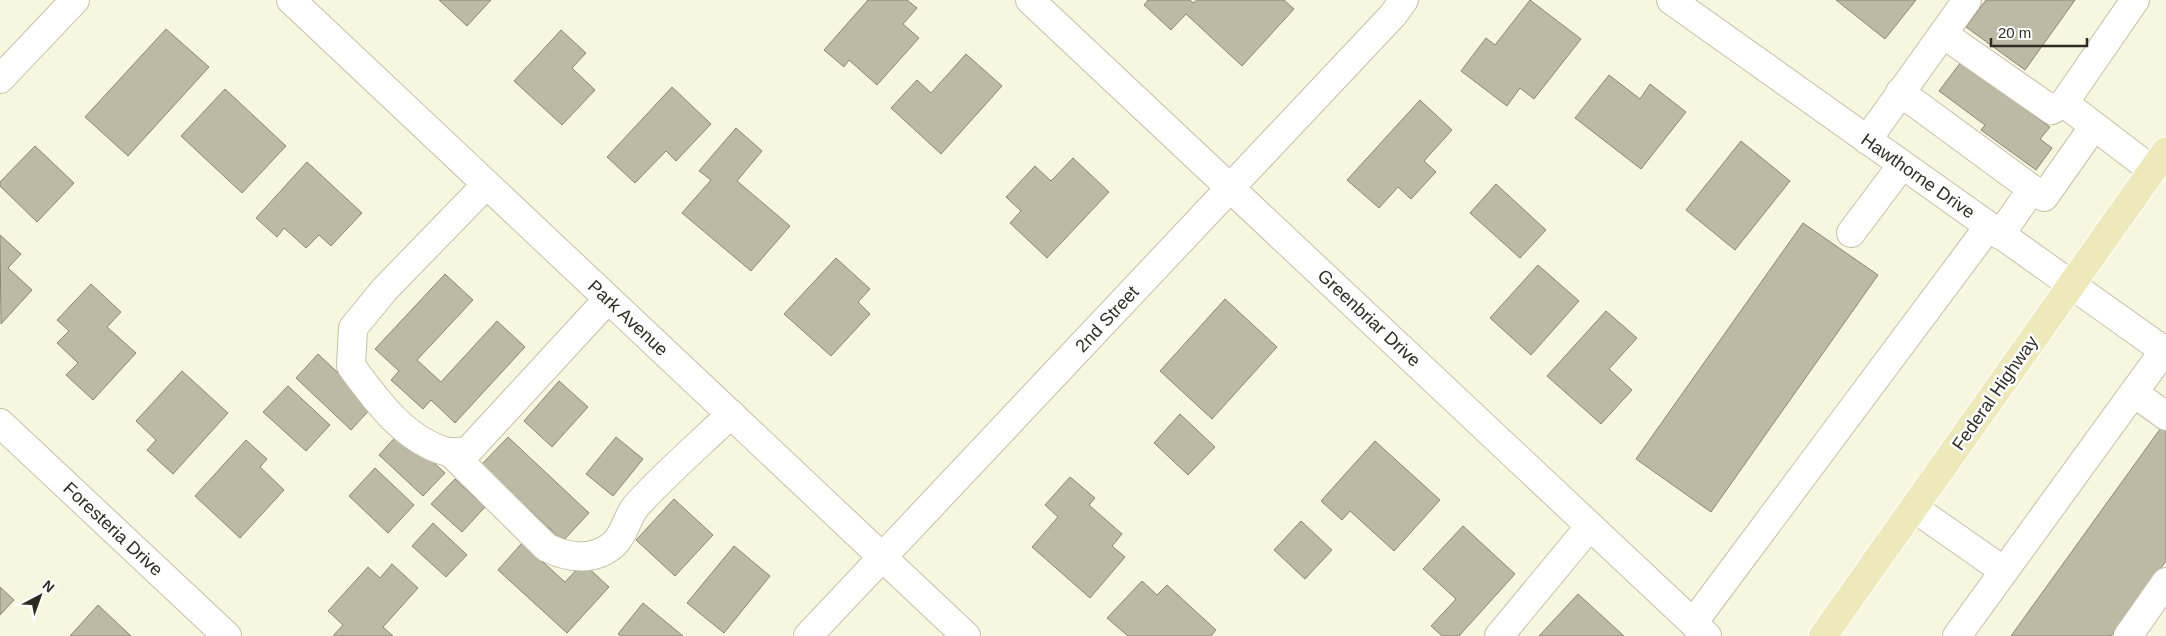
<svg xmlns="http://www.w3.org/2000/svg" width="2166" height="636" viewBox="0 0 2166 636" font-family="Arial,sans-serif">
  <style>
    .building { fill: #bcbaa4; stroke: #8a8874 }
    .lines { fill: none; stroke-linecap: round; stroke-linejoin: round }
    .minor-casing { stroke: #c3c1ab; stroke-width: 30 }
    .major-casing { stroke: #fff; stroke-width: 30 }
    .minor { stroke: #fff; stroke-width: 28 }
    .major { stroke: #ede9bb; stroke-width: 28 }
    .labels { text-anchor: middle; stroke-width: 5; stroke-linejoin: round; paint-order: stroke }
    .street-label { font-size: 18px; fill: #2d2d24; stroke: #fff }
  </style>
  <rect width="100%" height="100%" fill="#f7f6df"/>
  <!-- building -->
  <g class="building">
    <path d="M439 0H491L467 26Z"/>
    <path d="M868 0H907L917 8 903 24 919 38 877 85 849 60 844 67 824 50Z"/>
    <path d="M1148 0H1190L1193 3 1197 0H1284L1294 9 1242 66 1186 14 1171 30 1144 5Z"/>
    <path d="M1530 0 1581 39 1534 99 1520 88 1507 106 1461 71 1486 38 1495 45Z"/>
    <path d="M1836 0H1916L1885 39Z"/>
    <path d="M1986 0H2075L2025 70 1966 27Z"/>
    <path d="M166 29 209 67 128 156 85 117Z"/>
    <path d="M561 30 586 53 572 68 595 90 562 125 514 81Z"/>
    <path d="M966 54 1002 86 941 154 891 108 917 80 931 93Z"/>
    <path d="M1961 62 2050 127 2040 139 2052 148 2036 170 1981 130 1985 125 1939 91Z"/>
    <path d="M1609 75 1640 99 1650 84 1686 112 1641 169 1575 118Z"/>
    <path d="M672 87 711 124 676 161 666 151 635 183 607 157Z"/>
    <path d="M225 89 286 146 242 193 181 136Z"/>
    <path d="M1420 100 1452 130 1424 161 1436 172 1411 199 1398 187 1379 208 1347 180Z"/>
    <path d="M736 128 762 151 737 181 790 226 751 271 682 213 711 180 699 171Z"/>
    <path d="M1741 141 1790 181 1735 250 1686 210Z"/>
    <path d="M35 146 74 183 37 222 0 186V182Z"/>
    <path d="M1073 158 1109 192 1047 258 1010 223 1021 211 1006 197 1035 166 1051 181Z"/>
    <path d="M307 162 362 213 331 246 319 235 306 248 284 228 277 237 256 218Z"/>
    <path d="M1496 184 1546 230 1520 258 1470 213Z"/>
    <path d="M1803 223 1878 275 1711 512 1636 459Z"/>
    <path d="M0 235 21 254 8 268 32 290 1 324Z"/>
    <path d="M836 258 870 289 858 302 870 314 831 356 784 314Z"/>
    <path d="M1538 265 1579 301 1531 355 1490 318Z"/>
    <path d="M445 274 473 300 417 360 441 382 497 321 525 347 455 423 431 400 423 409 391 380 399 371 375 349Z"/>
    <path d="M91 284 121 312 107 327 136 353 93 400 66 375 78 363 57 343 69 331 57 320Z"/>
    <path d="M1225 299 1277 347 1212 419 1160 371Z"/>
    <path d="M1606 311 1637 338 1609 369 1632 390 1601 424 1547 376Z"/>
    <path d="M318 354 373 406 351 430 296 378Z"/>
    <path d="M182 371 228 413 173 474 147 450 156 440 136 421Z"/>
    <path d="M559 381 588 407 552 447 524 421Z"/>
    <path d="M288 386 330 425 306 451 263 412Z"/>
    <path d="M1180 414 1215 447 1188 475 1154 443Z"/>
    <path d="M2163 425 2166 427V561L2111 636H2011Z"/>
    <path d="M400 432 445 473 423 496 379 455Z"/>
    <path d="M508 437 589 513 563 541 481 465Z"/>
    <path d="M616 437 643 459 613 496 586 474Z"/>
    <path d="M246 440 267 459 260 467 284 490 240 538 195 496Z"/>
    <path d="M1375 441 1440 500 1394 551 1350 511 1342 520 1321 501Z"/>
    <path d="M375 468 414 505 388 533 349 496Z"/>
    <path d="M1070 477 1095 498 1089 505 1122 534 1112 546 1125 557 1090 598 1032 547 1058 517 1045 505Z"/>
    <path d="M455 479 485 507 462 532 431 504Z"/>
    <path d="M674 499 713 535 675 576 636 540Z"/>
    <path d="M1301 521 1332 550 1305 579 1274 550Z"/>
    <path d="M433 523 467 555 446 577 412 546Z"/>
    <path d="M1463 526 1515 574 1459 636H1442L1431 626 1456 599 1423 569Z"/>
    <path d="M522 543 565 582 583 563 609 587 567 633 498 570Z"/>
    <path d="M734 546 770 576 724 633 687 603Z"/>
    <path d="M392 564 418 588 383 627 393 636H333L343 625 328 611 368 567 380 578Z"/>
    <path d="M1142 581 1157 595 1167 585 1216 630 1211 636H1128L1107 618Z"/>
    <path d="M0 587 14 600 0 615Z"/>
    <path d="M1578 594 1624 636H1539Z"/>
    <path d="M643 603 683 636H621L618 634Z"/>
    <path d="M98 605 131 636H70Z"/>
  </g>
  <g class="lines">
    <!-- minor casing -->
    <g class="minor-casing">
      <g id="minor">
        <path d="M291 0 966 636"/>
        <path d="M1030 0 1707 636"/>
        <path d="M1671 0 2166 352"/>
        <path d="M1943 34 2052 110 2064 103 2135 0"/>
        <path d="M0 79 75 0"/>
        <path d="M1900 92 2032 189 2000 235"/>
        <path d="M2064 103 2152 170"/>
        <path d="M1867 140 1967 0"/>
        <path d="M486 185 385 289 353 328 351 366C376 400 405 441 448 452 454 453 462 451 468 451L608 299"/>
        <path d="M2032 189 2044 197 2094 126"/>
        <path d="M1851 233 1902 165"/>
        <path d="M2134 393 2166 416"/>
        <path d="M0 423 227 636"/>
        <path d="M450 452 546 547C567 558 594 562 614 544 625 534 627 516 637 505 666 473 700 444 731 414"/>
        <path d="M1914 508 2004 571"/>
        <path d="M1693 623 1989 226"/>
        <path d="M808 636 1393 15 1404 0"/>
        <path d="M1499 636 1590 526"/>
        <path d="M1957 636 2166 348"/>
        <path d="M2128 636 2166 582"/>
      </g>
    </g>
    <!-- major casing -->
    <g class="major-casing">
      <path id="major" d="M1823 636 2166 151"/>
    </g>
    <!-- minor -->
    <use href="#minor" class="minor"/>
    <!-- major -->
    <use href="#major" class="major"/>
  </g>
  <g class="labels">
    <!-- street labels -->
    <g class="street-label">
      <text transform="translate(1918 176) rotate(35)" y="6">Hawthorne Drive</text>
      <text transform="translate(628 318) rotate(43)" y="6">Park Avenue</text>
      <text transform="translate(1369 318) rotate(43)" y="6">Greenbriar Drive</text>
      <text transform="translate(1107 319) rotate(-47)" y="6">2nd Street</text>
      <text transform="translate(1995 393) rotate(-55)" y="6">Federal Highway</text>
      <text transform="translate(113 529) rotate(43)" y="6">Foresteria Drive</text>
    </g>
  </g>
  <!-- north arrow -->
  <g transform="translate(40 596) rotate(41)" stroke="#ffffff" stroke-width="4" paint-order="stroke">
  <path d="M0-4L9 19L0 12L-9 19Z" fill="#2d2d24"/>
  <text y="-8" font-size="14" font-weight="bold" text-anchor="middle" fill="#2d2d24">N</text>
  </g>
  <!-- scale -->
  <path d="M1991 38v8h96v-8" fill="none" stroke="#2d2d24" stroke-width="2.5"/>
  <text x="1998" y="38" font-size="15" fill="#2d2d24" stroke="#ffffff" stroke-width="4" paint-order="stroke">20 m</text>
</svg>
